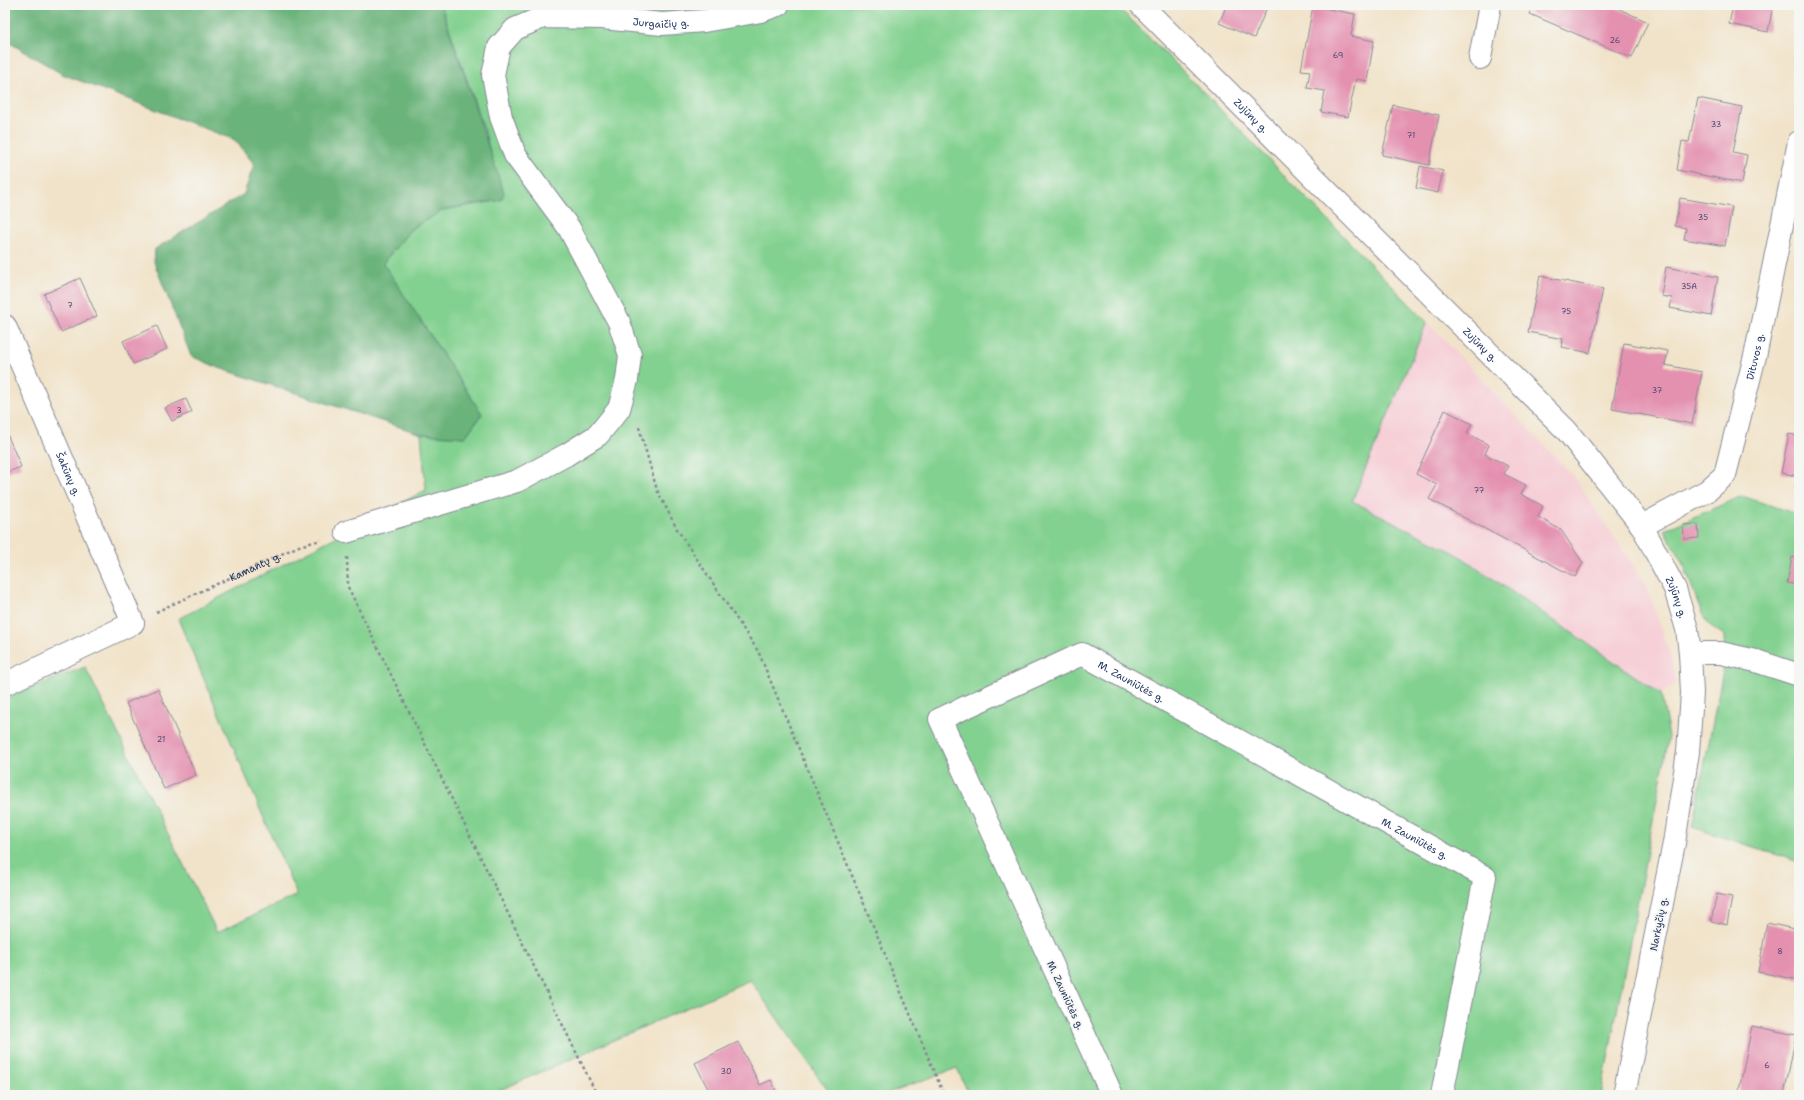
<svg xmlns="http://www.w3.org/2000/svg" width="1804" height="1100" viewBox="0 0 1804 1100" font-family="'Shantell Sans',sans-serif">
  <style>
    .built { fill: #f6cfd7 }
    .green { fill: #83d190; stroke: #4f8077 }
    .forest { fill: #6ab37a; stroke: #42716c }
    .building { fill: #e491b0 }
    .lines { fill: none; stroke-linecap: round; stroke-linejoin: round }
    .minor-casing { stroke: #868994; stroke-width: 24 }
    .secondary-casing { stroke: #868994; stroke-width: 24 }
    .path { stroke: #868994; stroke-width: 2.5; stroke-dasharray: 3 3; stroke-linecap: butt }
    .minor { stroke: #fff; stroke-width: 22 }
    .secondary { stroke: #fff; stroke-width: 22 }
    .labels { text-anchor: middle; stroke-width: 4; stroke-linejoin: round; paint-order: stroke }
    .number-label { font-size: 8px; fill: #4d4872 }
    .street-label { font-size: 10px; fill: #1b2f5e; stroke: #f6f6f2 }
  </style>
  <rect width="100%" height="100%" fill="#f6f6f2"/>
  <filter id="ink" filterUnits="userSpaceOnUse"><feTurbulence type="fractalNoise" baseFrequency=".025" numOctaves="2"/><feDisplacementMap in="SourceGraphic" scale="8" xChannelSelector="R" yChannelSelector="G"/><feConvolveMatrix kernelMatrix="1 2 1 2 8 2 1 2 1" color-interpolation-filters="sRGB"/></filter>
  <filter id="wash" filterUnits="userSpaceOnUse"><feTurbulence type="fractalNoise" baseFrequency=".012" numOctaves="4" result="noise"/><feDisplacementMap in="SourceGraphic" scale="16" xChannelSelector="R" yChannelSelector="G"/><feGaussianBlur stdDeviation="0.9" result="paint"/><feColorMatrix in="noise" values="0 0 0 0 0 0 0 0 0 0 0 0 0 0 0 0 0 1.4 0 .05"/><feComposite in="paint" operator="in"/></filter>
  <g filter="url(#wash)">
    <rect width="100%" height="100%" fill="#f1e3c9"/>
    <!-- built -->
    <path class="built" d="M1427 322 1574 477 1646 585 1670 655 1676 682 1661 694 1457 554 1352 501Z"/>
    <!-- green -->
    <g class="green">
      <path d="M441 5H619L637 9 700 12 748 5H1116L1179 67 1427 322 1352 501 1457 554 1661 694 1669 736 1601 1095H969L957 1068 882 1095H831L750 980 489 1095H5V698L85 667 217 932 297 895 178 619 426 490 421 434 465 437 482 414 383 263 411 229 443 210 501 200 486 135Z"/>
      <path d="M1742 496 1799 515V862L1692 827 1725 661 1724 635 1708 624 1702 614 1682 560 1664 530Z"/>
    </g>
    <!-- forest -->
    <path class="forest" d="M5 5H441L504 193 501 200 443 210 411 229 383 263 482 414 465 437 421 434 219 368 191 356 154 262 155 249 244 194 254 164 235 140 62 74 10 43 5 38Z"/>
    <g id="blocks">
      <!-- building -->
      <g class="building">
        <path d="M1222 5H1268L1254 38 1219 23 1226 7Z"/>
        <path d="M1532 5H1610L1648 22 1632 58 1530 14Z"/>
        <path d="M1733 5H1773L1768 32 1729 24Z"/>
        <path d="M1313 6 1355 14 1351 36 1374 41 1367 81 1356 79 1348 117 1321 112 1325 91 1307 88 1310 71 1301 70Z"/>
        <path d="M1698 98 1742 107 1733 152 1747 155 1742 183 1677 170 1682 141 1689 142Z"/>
        <path d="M1393 105 1439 115 1429 165 1382 155Z"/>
        <path d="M1420 166 1443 171 1438 193 1416 188Z"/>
        <path d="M1680 198 1732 207 1725 246 1684 239 1686 228 1675 226Z"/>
        <path d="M1666 267 1718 277 1711 316 1670 308 1672 298 1661 296Z"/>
        <path d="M1540 276 1603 289 1590 353 1562 347 1563 339 1528 332Z"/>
        <path d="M80 278 97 316 61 332 44 294Z"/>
        <path d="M157 326 167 349 133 364 123 341Z"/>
        <path d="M1624 343 1668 351 1665 365 1702 372 1692 424 1612 409Z"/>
        <path d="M186 399 192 412 172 421 165 408Z"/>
        <path d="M1445 410 1472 424 1467 433 1489 445 1485 454 1508 466 1504 474 1526 485 1521 494 1543 506 1538 517 1561 530 1583 563 1575 577 1429 499 1437 485 1416 474Z"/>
        <path d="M5 429 21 467 5 473Z"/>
        <path d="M1789 434 1799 436V488H1795L1797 476 1781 473Z"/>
        <path d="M1698 524 1699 538 1684 539 1683 525Z"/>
        <path d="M1792 557 1799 559V585L1787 583Z"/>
        <path d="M158 689 196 775 164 789 126 703Z"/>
        <path d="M1717 894 1732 897 1727 925 1711 921Z"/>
        <path d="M1767 923 1799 930V980L1758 972Z"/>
        <path d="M1752 1026 1796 1035 1784 1095H1738Z"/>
        <path d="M738 1042 760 1085 771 1080 778 1095H711L695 1063Z"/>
      </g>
    </g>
  </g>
  <g filter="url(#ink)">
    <use href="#blocks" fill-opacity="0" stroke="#868994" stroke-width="1"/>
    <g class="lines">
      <!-- minor casing -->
      <g class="minor-casing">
        <g id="minor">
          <path d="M1480 58 1490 5"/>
          <path id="s2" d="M5 326 133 623 5 684"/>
          <path id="s3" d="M1642 526 1707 491 1725 475 1756 352 1799 142"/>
          <path id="s4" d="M346 532 517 481 566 455 598 435 619 409 627 380 630 355 619 322 569 228 515 155 501 117 493 75 499 47 515 29 543 17 602 18 662 24 704 21 761 11 778 5"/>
          <path d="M1690 653H1721L1756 661 1799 675"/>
          <path id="s5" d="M1112 1095 940 719 1082 654 1485 877 1442 1095"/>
        </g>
      </g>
      <!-- secondary casing -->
      <g class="secondary-casing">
        <g id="secondary">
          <path id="s6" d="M1141 5 1567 431 1642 526 1675 589 1687 629 1690 653 1692 693 1688 752 1674 843 1624 1095"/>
        </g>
      </g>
      <!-- path -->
      <g class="path">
        <path d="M639 427 657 490 677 529 758 651 944 1095"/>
        <path d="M347 557 348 587 597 1095"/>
        <path id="s1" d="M156 612 299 546 321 540"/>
      </g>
      <!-- minor -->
      <use href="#minor" class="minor"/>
      <!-- secondary -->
      <use href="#secondary" class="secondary"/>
    </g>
  </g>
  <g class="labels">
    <!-- number labels -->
    <g class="number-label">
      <text x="1615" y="43">26</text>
      <text x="1338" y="58">69</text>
      <text x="1716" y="127">33</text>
      <text x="1411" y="138">71</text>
      <text x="1703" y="220">35</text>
      <text x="1689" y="289">35A</text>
      <text x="70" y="308">7</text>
      <text x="1566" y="314">75</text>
      <text x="1657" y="393">37</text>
      <text x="179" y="413">3</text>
      <text x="1479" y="493">77</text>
      <text x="161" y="742">21</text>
      <text x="1780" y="954">8</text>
      <text x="1767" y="1068">6</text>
      <text x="726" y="1074">30</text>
    </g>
    <!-- street labels -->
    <g class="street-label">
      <text dy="4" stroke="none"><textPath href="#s4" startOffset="877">Jurgaičių g.</textPath></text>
      <text dy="4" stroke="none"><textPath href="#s6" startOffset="156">Zujūnų g.</textPath></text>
      <text dy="4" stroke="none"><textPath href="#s6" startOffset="480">Zujūnų g.</textPath></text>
      <text dy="4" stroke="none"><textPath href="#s3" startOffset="220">Dituvos g.</textPath></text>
      <text dy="4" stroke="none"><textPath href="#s2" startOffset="161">Šakūnų g.</textPath></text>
      <text dy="4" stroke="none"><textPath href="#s1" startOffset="109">Kamantų g.</textPath></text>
      <text dy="4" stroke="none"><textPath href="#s6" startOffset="803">Zujūnų g.</textPath></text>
      <text dy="4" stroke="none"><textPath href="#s5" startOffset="626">M. Zauniūtės g.</textPath></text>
      <text dy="4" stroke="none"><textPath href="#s5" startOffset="950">M. Zauniūtės g.</textPath></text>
      <text transform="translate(1658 924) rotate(-79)" y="4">Narkyčių g.</text>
      <text transform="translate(1066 995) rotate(65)" y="4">M. Zauniūtės g.</text>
    </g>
  </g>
  <!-- margin -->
  <rect width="1804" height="1100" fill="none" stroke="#f6f6f2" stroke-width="20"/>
</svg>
